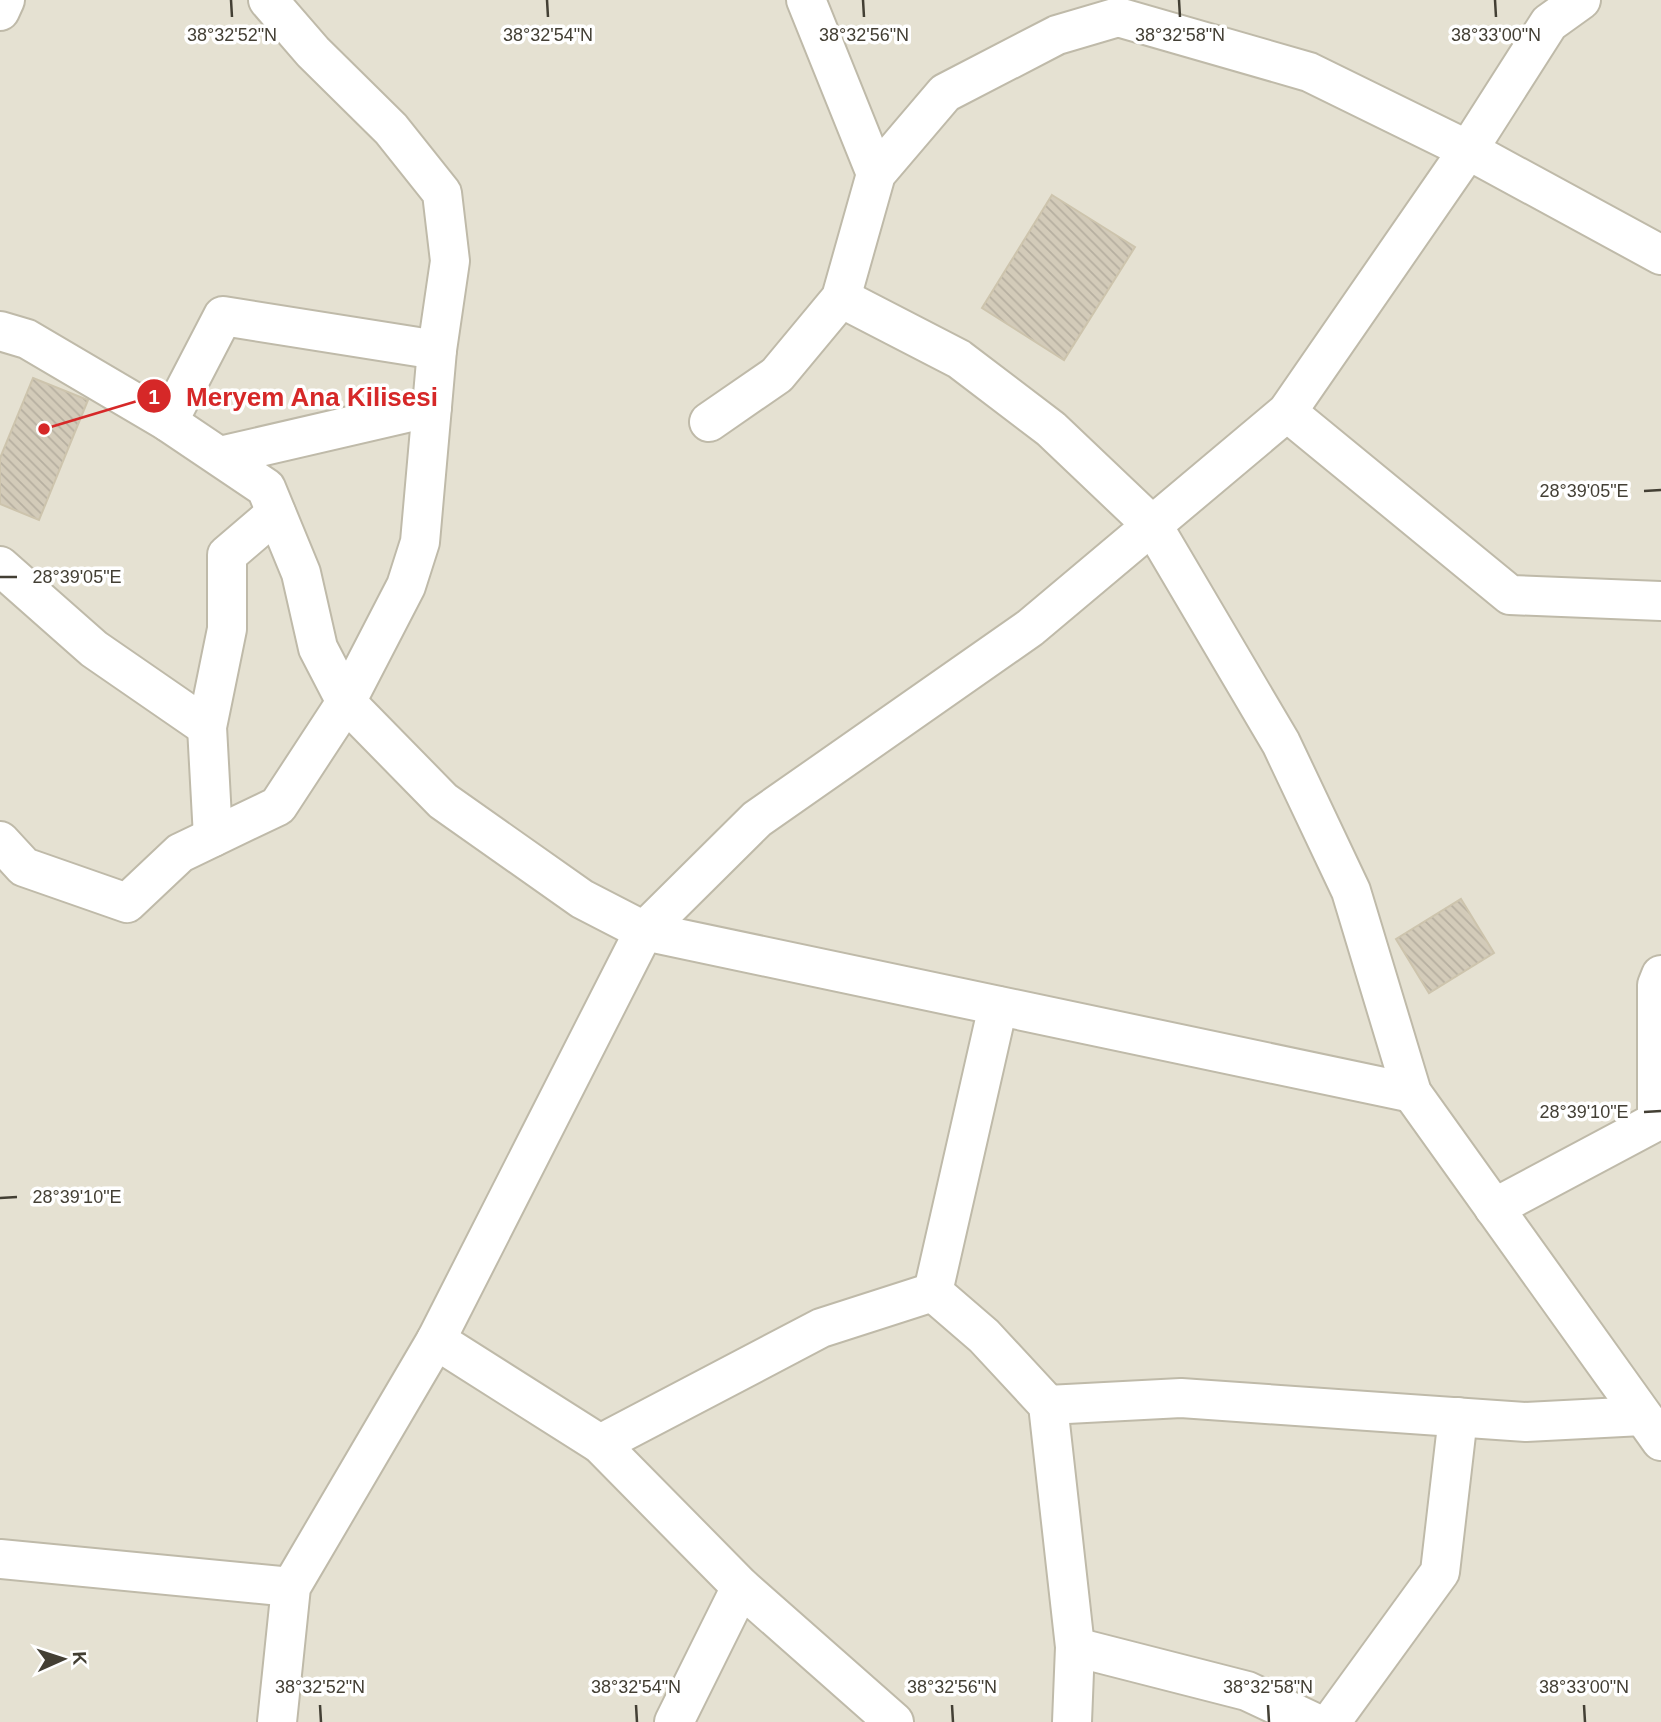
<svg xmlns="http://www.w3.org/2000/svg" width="1661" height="1722" viewBox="0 0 1661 1722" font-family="Arial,sans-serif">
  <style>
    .residential { fill: #e5e1d2 }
    .building { fill: url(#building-back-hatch); stroke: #cdc4ad; stroke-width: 2 }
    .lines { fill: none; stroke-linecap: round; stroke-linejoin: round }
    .minor-casing { stroke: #bfbaa9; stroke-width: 42 }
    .minor { stroke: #fff; stroke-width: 38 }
    .ticks { fill: none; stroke: #433f34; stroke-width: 2.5 }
    .ticks-label { font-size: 18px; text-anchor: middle; fill: #433f34; stroke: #fff; stroke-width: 7; stroke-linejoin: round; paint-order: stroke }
    .leader { fill: none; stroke: #d62828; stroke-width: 2.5 }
    .callout-dot { fill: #d62828; stroke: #fff; stroke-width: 2.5 }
    .mark-label { font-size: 21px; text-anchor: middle; font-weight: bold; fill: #fff }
    .callout-label { font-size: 26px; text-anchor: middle; font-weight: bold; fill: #d62828; stroke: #fff; stroke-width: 7; stroke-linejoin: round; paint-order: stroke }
  </style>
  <defs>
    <pattern id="building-back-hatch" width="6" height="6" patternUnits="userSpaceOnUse" patternTransform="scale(1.75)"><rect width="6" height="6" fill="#d3cbb9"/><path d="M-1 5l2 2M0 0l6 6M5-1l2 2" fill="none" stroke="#b6afa0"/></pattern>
  </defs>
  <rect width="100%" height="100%" fill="#f1efe3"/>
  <!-- residential -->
  <rect class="residential" x="0" y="0" width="1661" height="1722"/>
  <!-- building -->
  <g class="building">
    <path d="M1052 195 1135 247 1064 360 982 308Z"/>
    <path d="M33 378 88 400 39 520 0 504V458Z"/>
    <path d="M1461 899 1494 953 1429 993 1396 939Z"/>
  </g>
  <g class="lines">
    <!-- minor casing -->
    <g class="minor-casing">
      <g id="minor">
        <path d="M806 0 876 174"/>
        <path d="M0 11 5 0"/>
        <path d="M841 298 959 359 1051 429 1153 526 1281 743 1351 891 1412 1093 1661 1441"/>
        <path d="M0 331 27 339 168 422 266 488 301 573 318 648 346 702 443 801 582 899 644 931 1412 1093"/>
        <path d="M1287 412 1510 595 1661 601"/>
        <path d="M168 422 223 316 437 350"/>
        <path d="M709 422 777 375 841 298 876 174 945 93 1057 35 1118 17 1309 72 1468 150 1661 255"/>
        <path d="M220 456 432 407"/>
        <path d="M0 566 94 649 207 727"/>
        <path d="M213 837 207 727 227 629V555L276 513"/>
        <path d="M0 841 24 867 127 903 180 853 278 806 346 702 406 586 420 542 437 350 450 261 442 193 391 129 313 52 268 0"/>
        <path d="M1657 1120V985L1661 975"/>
        <path d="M1494 1208 1661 1119"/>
        <path d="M933 1292 998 1006"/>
        <path d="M436 1340 600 1444 741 1587 894 1722"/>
        <path d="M1048 1405 1181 1398 1526 1422 1642 1416"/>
        <path d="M600 1444 821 1328 933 1292 984 1336 1048 1405 1075 1647 1072 1722"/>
        <path d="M0 1559 291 1587"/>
        <path d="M1075 1647 1247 1691 1313 1722"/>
        <path d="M277 1722 291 1587 436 1340 644 931 757 819 1030 628 1287 412 1468 150 1549 23 1581 0"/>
        <path d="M674 1722 741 1587"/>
        <path d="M1331 1722 1440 1572 1458 1417"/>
      </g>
    </g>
    <!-- minor -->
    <use href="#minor" class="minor"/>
  </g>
  <!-- ticks -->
  <path class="ticks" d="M231 0 232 17M547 0 548 17M863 0 864 17M1179 0 1180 17M1495 0 1496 17M1644 491 1661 490M0 577H17M1644 1112 1661 1111M0 1198 17 1197M320 1705 321 1722M636 1705 637 1722M952 1705 953 1722M1268 1705 1269 1722M1584 1705 1585 1722"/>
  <g class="ticks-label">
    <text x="232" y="41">38°32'52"N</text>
    <text x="548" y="41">38°32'54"N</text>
    <text x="864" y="41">38°32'56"N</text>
    <text x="1180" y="41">38°32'58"N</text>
    <text x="1496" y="41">38°33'00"N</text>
    <text x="1584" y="497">28°39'05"E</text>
    <text x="77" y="583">28°39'05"E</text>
    <text x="1584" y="1118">28°39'10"E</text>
    <text x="77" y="1203">28°39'10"E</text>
    <text x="320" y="1693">38°32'52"N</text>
    <text x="636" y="1693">38°32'54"N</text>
    <text x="952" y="1693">38°32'56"N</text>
    <text x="1268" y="1693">38°32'58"N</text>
    <text x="1584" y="1693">38°33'00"N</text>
  </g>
  <!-- callouts -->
  <path class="leader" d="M44 429L154 396"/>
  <g class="callout-dot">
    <circle cx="44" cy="429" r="7"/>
    <circle cx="154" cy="396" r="18"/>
  </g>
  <g class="mark-label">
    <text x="154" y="404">1</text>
  </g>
  <g class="callout-label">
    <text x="312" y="406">Meryem Ana Kilisesi</text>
  </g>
  <!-- north arrow -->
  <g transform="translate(63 1659) rotate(87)" stroke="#ffffff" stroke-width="5" paint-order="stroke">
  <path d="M0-5L12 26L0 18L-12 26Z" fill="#433f34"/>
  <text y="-10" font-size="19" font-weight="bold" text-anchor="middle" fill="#433f34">K</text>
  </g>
</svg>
